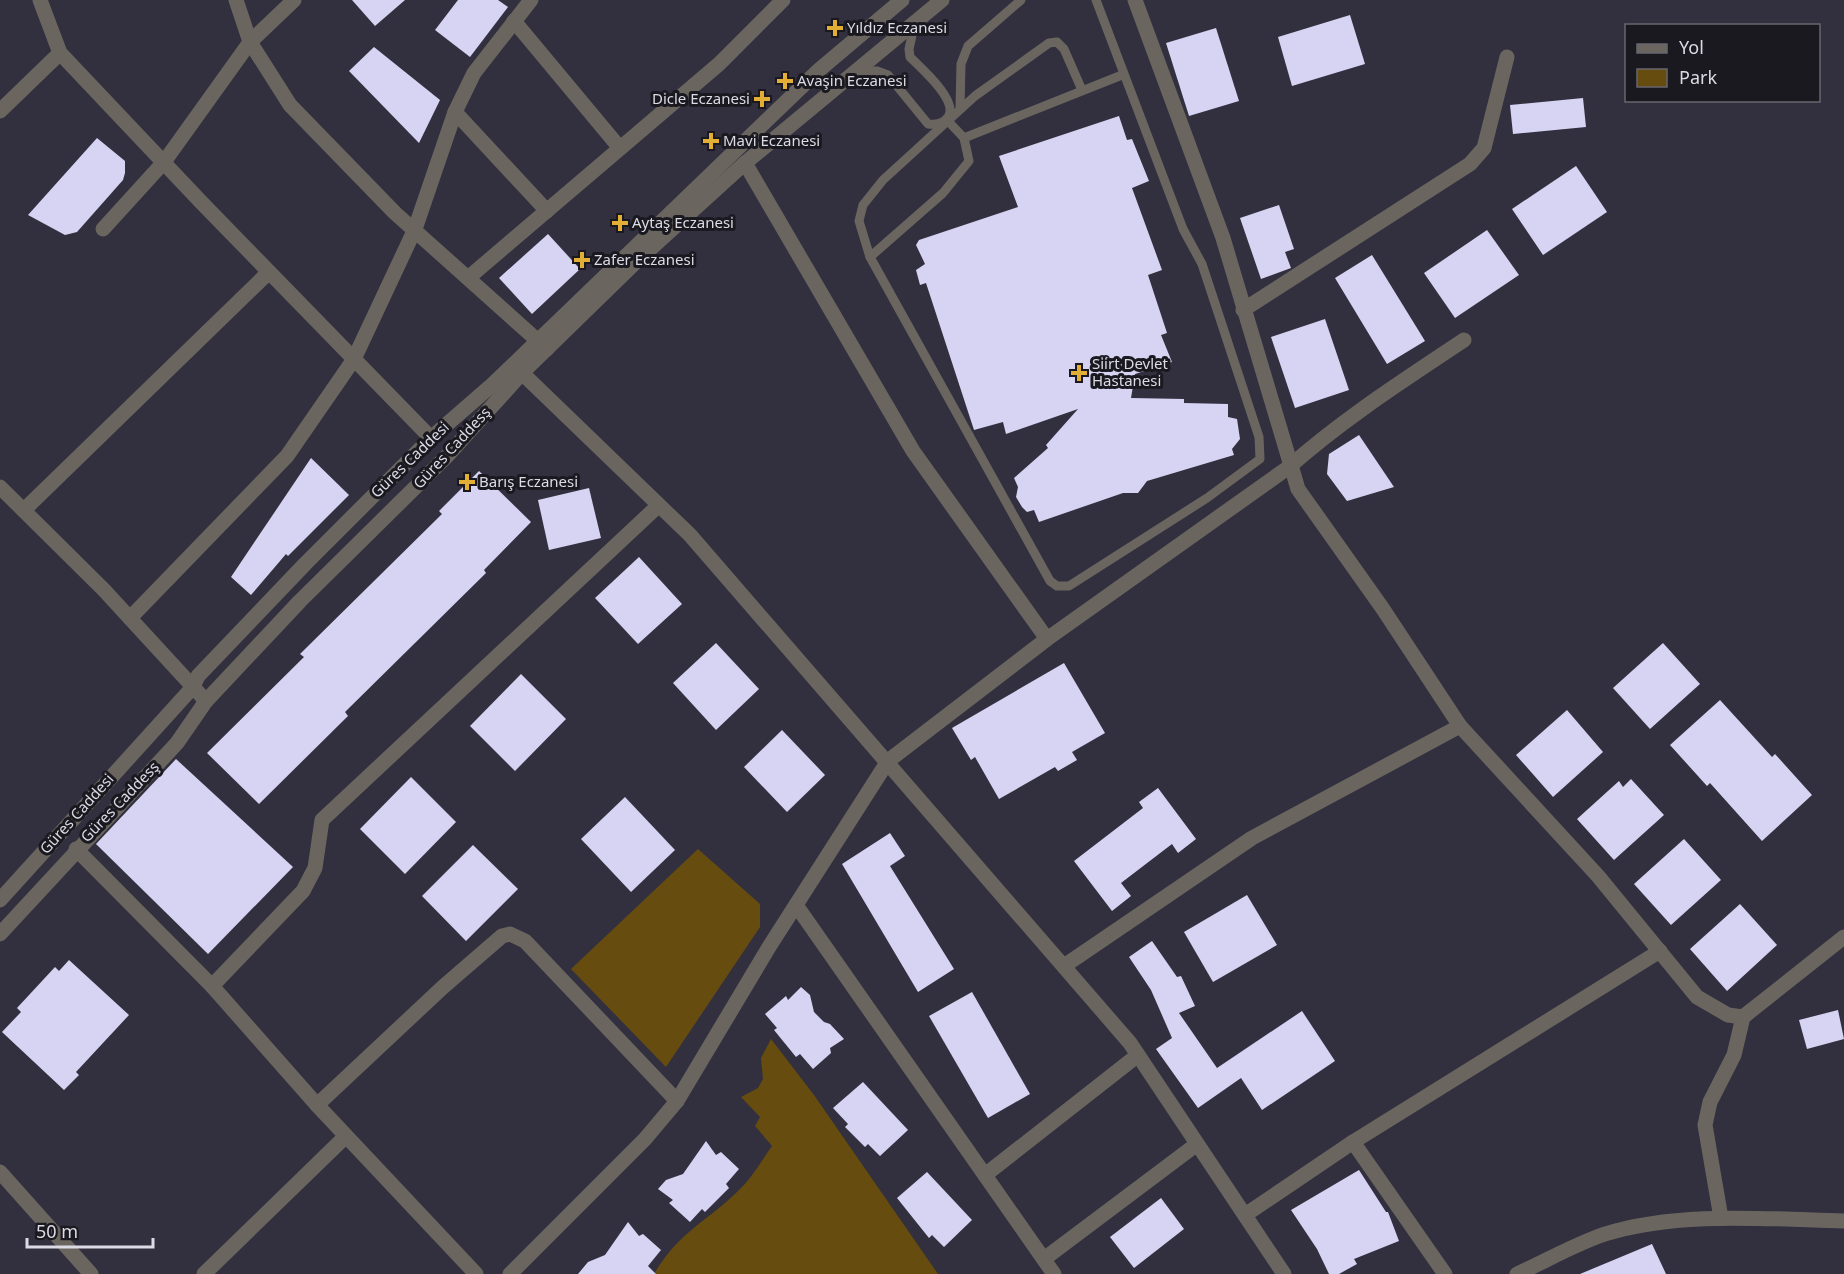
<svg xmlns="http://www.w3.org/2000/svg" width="1844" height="1274" viewBox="0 0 1844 1274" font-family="'Noto Sans',sans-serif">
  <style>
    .green { fill: #664c0f }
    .building { fill: #d7d4f3 }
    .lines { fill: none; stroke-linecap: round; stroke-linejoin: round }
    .service { stroke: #6a665f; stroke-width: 9 }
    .minor { stroke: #6a665f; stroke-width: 15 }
    .tertiary { stroke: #6a665f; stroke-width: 15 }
    .poi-dot { fill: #e3ae35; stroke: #1a1920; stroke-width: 2 }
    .labels { text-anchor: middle; stroke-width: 6; stroke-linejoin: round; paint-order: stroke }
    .poi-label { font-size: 15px; fill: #dcdbe5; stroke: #1a1920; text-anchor: start }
    .street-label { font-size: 15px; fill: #dcdbe5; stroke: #1a1920 }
  </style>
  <rect width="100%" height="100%" fill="#32303f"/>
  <!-- green -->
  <g class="green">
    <path d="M698 849 760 904V927L666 1067 571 969Z"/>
    <path d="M771 1039 814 1095 938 1274H654C680 1230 709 1221 742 1187 753 1176 762 1160 772 1146L755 1126 760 1117 741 1097 758 1088 763 1079 761 1058Z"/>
  </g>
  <!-- building -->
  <g class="building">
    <path d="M352 0H405L375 26Z"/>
    <path d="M458 0H498L508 7 470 57 435 30Z"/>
    <path d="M1350 15 1365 64 1292 86 1278 37Z"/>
    <path d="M1216 28 1239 101 1189 116 1166 43Z"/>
    <path d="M374 47 440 100 419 143 349 71Z"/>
    <path d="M1583 98 1586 127 1513 134 1510 105Z"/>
    <path d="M1119 116 1127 140 1132 139 1149 181 1132 188 1162 270 1148 275 1167 333 1161 335 1172 362 1135 374 1131 398 1184 399V403L1228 404V417L1237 419 1240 439 1232 449 1234 455 1147 481 1138 493H1123L1039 522 1034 510 1027 512 1022 507 1016 497 1018 487 1014 478 1048 448 1046 445 1078 409 1006 434 1003 422 974 430 926 283 920 285 916 270 925 264 916 245 919 240 1018 207 999 156Z"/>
    <path d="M97 138 125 161V173L123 180 77 232 65 235 28 215Z"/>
    <path d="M1576 166 1607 212 1543 255 1512 209Z"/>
    <path d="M1279 205 1294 249 1285 252 1291 268 1261 279 1240 218Z"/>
    <path d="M1487 230 1519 275 1455 318 1424 273Z"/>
    <path d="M548 234 580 269 532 314 499 278Z"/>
    <path d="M1372 255 1425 341 1387 364 1335 278Z"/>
    <path d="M1325 319 1349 390 1295 408 1271 337Z"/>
    <path d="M1359 435 1394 487 1347 501 1327 474 1329 454Z"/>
    <path d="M311 458 349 495 288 556 286 554 251 595 231 577Z"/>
    <path d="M479 471 531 522 484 570 486 573 345 712 348 716 259 804 207 753 304 657 300 654 442 514 439 511Z"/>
    <path d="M589 488 601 538 549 550 538 500Z"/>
    <path d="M639 557 682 604 638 644 595 598Z"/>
    <path d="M716 643 759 689 716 730 673 683Z"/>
    <path d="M1663 643 1700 684 1650 729 1613 688Z"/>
    <path d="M1064 663 1105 733 1072 752 1077 760 1058 771 1055 767 999 799 975 757 971 760 952 728Z"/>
    <path d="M521 674 566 719 515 771 470 726Z"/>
    <path d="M1720 700 1772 757 1775 754 1812 795 1762 841 1710 783 1707 786 1670 745Z"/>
    <path d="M1567 710 1603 752 1553 797 1516 755Z"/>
    <path d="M782 730 825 775 787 812 744 767Z"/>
    <path d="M176 759 293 867 208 954 96 844Z"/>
    <path d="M411 777 456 822 405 874 360 829Z"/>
    <path d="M1631 779 1664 815 1614 860 1577 819 1619 781 1623 787Z"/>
    <path d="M1158 788 1196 839 1178 853 1172 844 1121 883 1131 896 1112 911 1074 861 1143 808 1139 802Z"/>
    <path d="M625 797 675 850 631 892 581 839Z"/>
    <path d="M890 833 905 856 890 866 954 969 918 992 842 864Z"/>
    <path d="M1684 839 1721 880 1671 925 1634 884Z"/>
    <path d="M473 845 518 889 466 941 422 896Z"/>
    <path d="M1247 895 1277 945 1213 982 1184 932Z"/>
    <path d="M1740 904 1777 945 1727 991 1690 949Z"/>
    <path d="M1152 941 1177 977 1181 976 1195 1006 1179 1013 1217 1068 1302 1011 1335 1061 1262 1110 1241 1078 1198 1108 1156 1049 1172 1038 1151 990 1129 957Z"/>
    <path d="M69 960 129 1015 76 1072 79 1075 64 1090 2 1032 21 1012 17 1008 55 967 59 971Z"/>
    <path d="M801 987 810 995 814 1012 824 1022 830 1024 844 1039 830 1048 831 1053 813 1069 800 1054 796 1057 774 1030 777 1028 765 1014 786 996 788 1000Z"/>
    <path d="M972 992 1030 1094 988 1118 929 1016Z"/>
    <path d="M1838 1010 1844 1039 1807 1049 1799 1020Z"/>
    <path d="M863 1082 908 1130 880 1156 868 1144 865 1147 845 1127 848 1124 833 1108Z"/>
    <path d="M706 1141 716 1155 721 1152 739 1169 726 1184 729 1188 705 1212 702 1209 690 1222 669 1203 673 1200 658 1189 666 1180 683 1174Z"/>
    <path d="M1359 1170 1386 1212H1388L1399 1241 1354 1259 1357 1264 1339 1274H1329L1317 1249 1291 1210Z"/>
    <path d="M927 1172 972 1220 944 1247 932 1235 929 1238 897 1198Z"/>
    <path d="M1161 1198 1184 1229 1134 1268 1110 1237Z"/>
    <path d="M628 1222 639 1236 643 1234 661 1250 648 1266 656 1274H578L588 1262 605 1255Z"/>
    <path d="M1652 1244 1666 1274H1580Z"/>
  </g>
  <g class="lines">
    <!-- service -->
    <g class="service">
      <path d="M858 71H877L888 75 928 124C935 125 943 124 948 117 959 101 922 69 910 57L909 49 915 22"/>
      <path d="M1082 90 1064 49 1057 42 1049 43 975 96 883 180 863 205 859 221 870 257 1050 581 1057 586H1069L1207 498 1260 459 1259 437 1202 264 1183 229 1096 0"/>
      <path d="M960 109 961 64 968 46 1021 0"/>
      <path d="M964 138 1122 75"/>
      <path d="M870 257 943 193 969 161 964 138 947 120"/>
    </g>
    <!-- minor -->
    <g class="minor">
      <path d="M40 0 60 53 201 202 431 438"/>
      <path d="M236 0 250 42 290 105 395 213 547 349"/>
      <path d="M1135 0 1223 238 1298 489 1383 609 1460 726 1598 876 1697 997 1728 1015 1743 1017 1844 937"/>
      <path d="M514 21 619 147"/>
      <path d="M0 111 60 53"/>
      <path d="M455 112 547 211"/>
      <path d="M745 163 913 451 1047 639"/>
      <path d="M103 229 164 162 250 42 294 0"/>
      <path d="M468 278 719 64 783 0"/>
      <path d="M1243 310 1470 164 1484 148 1507 57"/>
      <path d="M522 373 690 535 1130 1043 1284 1274"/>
      <path d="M0 487 104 590 206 701"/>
      <path d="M24 510 269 272"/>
      <path d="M130 618 287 456 354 359 415 229 455 112 474 73 531 0"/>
      <path d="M76 849 212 986 317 1105 476 1274"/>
      <path d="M796 905 1054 1274"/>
      <path d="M1064 966 1252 838 1460 726"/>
      <path d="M212 986 303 891 315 868 322 820 659 505"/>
      <path d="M317 1105 443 987 502 936 510 934 525 941 677 1101"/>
      <path d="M1353 1142 1445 1274"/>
      <path d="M985 1175 1138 1055"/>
      <path d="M1245 1215 1353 1142 1660 951"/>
      <path d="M1721 1218 1705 1125 1710 1102 1734 1055 1743 1017"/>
      <path d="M1044 1259 1197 1144"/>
      <path d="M204 1274 346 1136"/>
      <path d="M510 1274 645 1139 677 1101 769 947 888 761 1047 639 1289 467C1343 419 1404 380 1464 340"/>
    </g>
    <!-- tertiary -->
    <g class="tertiary">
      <path d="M0 900 193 687 198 676 305 564 431 438 492 385 819 70 902 0"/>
      <path d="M0 934 177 743 206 701 300 601 447 456 522 373 637 261 745 163 942 0"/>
      <path d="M0 1172 91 1274"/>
      <path d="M1517 1274C1546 1261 1575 1244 1605 1234 1678 1211 1768 1219 1844 1221"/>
    </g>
  </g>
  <!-- markers -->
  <g class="poi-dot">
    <path d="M832 19h6v6h6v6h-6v6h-6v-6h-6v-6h6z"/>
    <path d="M782 72h6v6h6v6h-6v6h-6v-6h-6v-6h6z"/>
    <path d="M759 90h6v6h6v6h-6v6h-6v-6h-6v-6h6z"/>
    <path d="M708 132h6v6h6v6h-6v6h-6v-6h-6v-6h6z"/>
    <path d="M617 214h6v6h6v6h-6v6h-6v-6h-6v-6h6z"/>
    <path d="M579 251h6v6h6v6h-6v6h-6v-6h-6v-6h6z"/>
    <path d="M1076 364h6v6h6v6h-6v6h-6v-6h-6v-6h6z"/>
    <path d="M464 473h6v6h6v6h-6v6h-6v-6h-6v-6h6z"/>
  </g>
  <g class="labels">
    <!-- poi labels -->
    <g class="poi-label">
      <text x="847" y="33">Yıldız Eczanesi</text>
      <text x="797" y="86">Avaşin Eczanesi</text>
      <text x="750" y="104" text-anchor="end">Dicle Eczanesi</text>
      <text x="723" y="146">Mavi Eczanesi</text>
      <text x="632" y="228">Aytaş Eczanesi</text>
      <text x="594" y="265">Zafer Eczanesi</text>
      <text x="1092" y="369">Siirt Devlet<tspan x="1092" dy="17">Hastanesi</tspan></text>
      <text x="479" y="487">Barış Eczanesi</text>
    </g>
    <!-- street labels -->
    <g class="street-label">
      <text transform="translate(452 448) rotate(-47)" y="5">Güres Caddesş</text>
      <text transform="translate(410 460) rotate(-44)" y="5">Güres Caddesi</text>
      <text transform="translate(120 802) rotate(-46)" y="5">Güres Caddesş</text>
      <text transform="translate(77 814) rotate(-48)" y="5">Güres Caddesi</text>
    </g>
  </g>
  <!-- legend -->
  <rect x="1625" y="24" width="195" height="78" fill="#1a1920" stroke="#68676f" stroke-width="1.5"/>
  <rect x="1637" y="44" width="30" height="9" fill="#6a665f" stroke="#68676f" stroke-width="1.5"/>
  <text x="1679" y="54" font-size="18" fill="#dcdbe5">Yol</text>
  <rect x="1637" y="69" width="30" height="18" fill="#664c0f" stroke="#68676f" stroke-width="1.5"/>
  <text x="1679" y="84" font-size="18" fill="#dcdbe5">Park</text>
  <!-- scale -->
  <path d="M27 1238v9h126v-9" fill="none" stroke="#dcdbe5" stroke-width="3"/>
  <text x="36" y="1238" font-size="18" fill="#dcdbe5" stroke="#1a1920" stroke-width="4.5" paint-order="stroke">50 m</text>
</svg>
